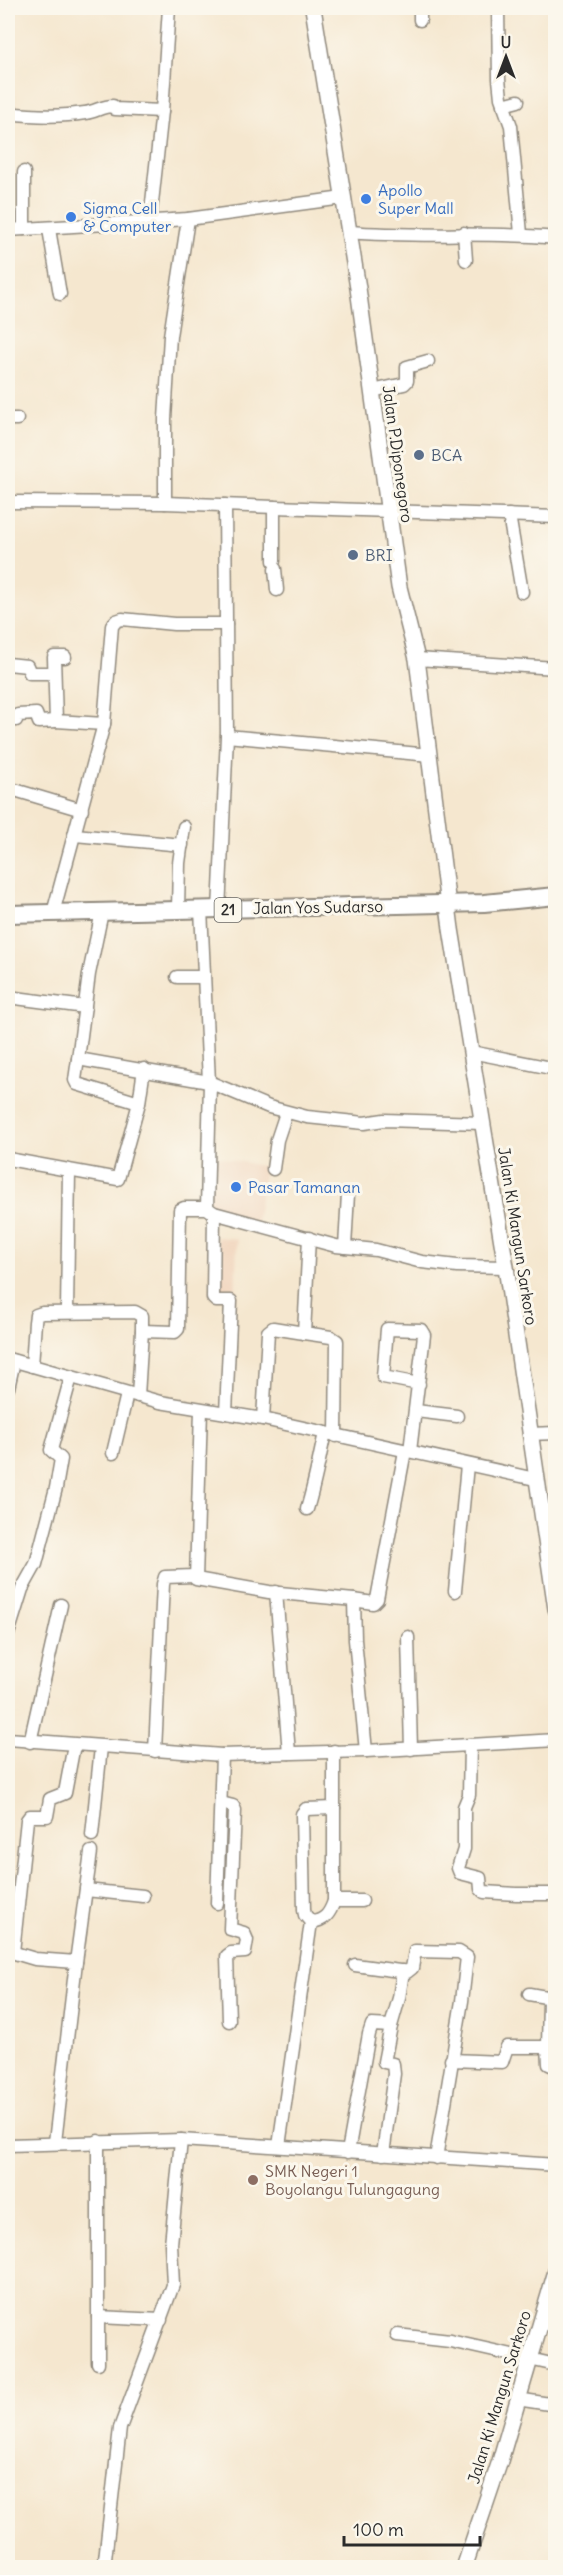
<svg xmlns="http://www.w3.org/2000/svg" width="563" height="2575" viewBox="0 0 563 2575" font-family="Delius,sans-serif">
  <style>
    .built { fill: #f1d5bd }
    .lines { fill: none; stroke-linecap: round; stroke-linejoin: round }
    .minor-casing { stroke: #90897d; stroke-width: 15 }
    .major-casing { stroke: #90897d; stroke-width: 18 }
    .highway-casing { stroke: #90897d; stroke-width: 20 }
    .minor { stroke: #fff; stroke-width: 12 }
    .major { stroke: #fff; stroke-width: 15 }
    .highway { stroke: #fff; stroke-width: 16 }
    .shop-dot { fill: #3f7fe0; stroke: #fbf7ec; stroke-width: 2 }
    .service-dot { fill: #5c6f8a; stroke: #fbf7ec; stroke-width: 2 }
    .education-dot { fill: #8d6e63; stroke: #fbf7ec; stroke-width: 2 }
    .labels { text-anchor: middle; stroke-width: 6; stroke-linejoin: round; paint-order: stroke }
    .shield { fill: #fbf7ec; stroke: #696865; stroke-width: 1.5 }
    .shield-label { font-size: 15px; font-weight: bold; fill: #2b2b2b }
    .shop-label { font-size: 16px; fill: #366cbe; stroke: #fbf7ec; text-anchor: start }
    .street-label { font-size: 16px; fill: #2b2b2b; stroke: #fbf7ec }
    .service-label { font-size: 16px; fill: #4e5e75; stroke: #fbf7ec; text-anchor: start }
    .education-label { font-size: 16px; fill: #785e54; stroke: #fbf7ec; text-anchor: start }
  </style>
  <rect width="100%" height="100%" fill="#fbf7ec"/>
  <filter id="ink" filterUnits="userSpaceOnUse"><feTurbulence type="fractalNoise" baseFrequency=".0167" numOctaves="2"/><feDisplacementMap in="SourceGraphic" scale="12" xChannelSelector="R" yChannelSelector="G"/><feConvolveMatrix kernelMatrix="1 2 1 2 8 2 1 2 1" color-interpolation-filters="sRGB"/></filter>
  <filter id="wash" filterUnits="userSpaceOnUse"><feTurbulence type="fractalNoise" baseFrequency=".008" numOctaves="4" result="noise"/><feDisplacementMap in="SourceGraphic" scale="24" xChannelSelector="R" yChannelSelector="G"/><feGaussianBlur stdDeviation="1.35" result="paint"/><feColorMatrix in="noise" values="0 0 0 0 0 0 0 0 0 0 0 0 0 0 0 0 0 1.4 0 .05"/><feComposite in="paint" operator="in"/></filter>
  <g filter="url(#wash)">
    <rect width="100%" height="100%" fill="#f5e7cf"/>
    <!-- built -->
    <g class="built">
      <path d="M210 1155 265 1167 256 1222 209 1207Z"/>
      <path d="M217 1237 237 1239 235 1299H215Z"/>
    </g>
  </g>
  <g filter="url(#ink)">
    <g class="lines">
      <!-- minor casing -->
      <g class="minor-casing">
        <g id="minor">
          <path d="M420 8V20"/>
          <path d="M498 8 499 79 501 98 511 126 521 234"/>
          <path d="M503 105 518 101"/>
          <path d="M8 113C33 116 60 117 85 113 95 112 102 106 113 106L115 109 162 111"/>
          <path d="M24 172V229"/>
          <path d="M150 221 162 111 169 8"/>
          <path d="M49 229 60 294"/>
          <path d="M8 230 188 219 343 198"/>
          <path d="M349 232C418 238 487 231 556 238"/>
          <path d="M464 233 466 260"/>
          <path d="M372 391 404 384 407 381V367L428 361"/>
          <path d="M8 419H17"/>
          <path d="M8 502 165 503 556 517"/>
          <path d="M165 503V419L170 336 188 219"/>
          <path d="M509 515 522 592"/>
          <path d="M274 561V507"/>
          <path d="M275 569 277 590"/>
          <path d="M65 657H54L56 721 104 724"/>
          <path d="M417 659 556 668"/>
          <path d="M8 664 27 666 30 673H54"/>
          <path d="M8 720H16L18 715 36 714 39 722 56 721"/>
          <path d="M227 736 430 755"/>
          <path d="M8 788 82 810"/>
          <path d="M75 835 182 845"/>
          <path d="M178 909 179 863 184 827"/>
          <path d="M201 909 209 1082"/>
          <path d="M219 911 227 736 225 505"/>
          <path d="M102 912 89 974 78 1059 209 1082 269 1107 307 1117 364 1123 384 1120 482 1123"/>
          <path d="M53 913 104 724 112 626 116 621 122 619 174 624H226"/>
          <path d="M177 977H204"/>
          <path d="M8 997 85 1007"/>
          <path d="M471 1052 556 1069"/>
          <path d="M78 1059 75 1080 77 1084 139 1103"/>
          <path d="M210 1082 207 1208 214 1213 336 1246 376 1250 422 1262 457 1266 506 1267"/>
          <path d="M8 1159 118 1179 139 1103 144 1069"/>
          <path d="M273 1169 277 1140 286 1113"/>
          <path d="M214 1213 213 1298 216 1301H231L226 1413"/>
          <path d="M309 1238 304 1333 331 1337 337 1341 336 1436"/>
          <path d="M345 1247 348 1194"/>
          <path d="M67 1311 69 1171"/>
          <path d="M8 1359 160 1402 263 1419 535 1479"/>
          <path d="M32 1366 35 1322 36 1315 42 1313 135 1312 142 1316V1331"/>
          <path d="M8 1388 14 1361"/>
          <path d="M138 1396 142 1331 175 1332 178 1329 180 1210 184 1208H207"/>
          <path d="M201 1410 196 1579 269 1592 354 1600"/>
          <path d="M416 1411 457 1416"/>
          <path d="M263 1419 268 1332 273 1328 304 1333"/>
          <path d="M529 1434 556 1433"/>
          <path d="M410 1451 424 1335 421 1330 387 1329 383 1377 419 1384"/>
          <path d="M113 1453 127 1394"/>
          <path d="M307 1509C315 1483 319 1459 325 1433"/>
          <path d="M455 1591 467 1465"/>
          <path d="M276 1592 289 1753"/>
          <path d="M8 1634 22 1589 36 1564 56 1488 61 1459 51 1450 71 1377"/>
          <path d="M408 1637 411 1749"/>
          <path d="M8 1739 222 1755 366 1751 556 1740"/>
          <path d="M30 1742 61 1605"/>
          <path d="M470 1745 469 1795 464 1807V1849L458 1868 460 1873 480 1878 481 1889 484 1892 516 1894H556"/>
          <path d="M155 1751 163 1584 165 1577 194 1576"/>
          <path d="M366 1751 355 1640 354 1600 373 1603 377 1599 405 1451"/>
          <path d="M221 1803 233 1806 235 1810 230 1929 244 1933 247 1940 245 1952 231 1953 227 1956 229 2021"/>
          <path d="M92 1835 101 1747"/>
          <path d="M86 1890 143 1896"/>
          <path d="M334 1901H362"/>
          <path d="M217 1903 222 1755"/>
          <path d="M311 1922C325 1921 330 1913 334 1901V1751"/>
          <path d="M8 1951 35 1959 76 1962 55 2142"/>
          <path d="M13 1952 27 1820 30 1816H47L50 1799 65 1793 74 1745"/>
          <path d="M76 1962 91 1852"/>
          <path d="M355 1965 407 1972 412 1968 415 1951 459 1952 467 1957 462 2001 436 2158"/>
          <path d="M548 2047 549 2064 556 2067"/>
          <path d="M451 2060 502 2062 507 2047H548L549 2000 546 1997 529 1994"/>
          <path d="M98 2141V2363"/>
          <path d="M8 2145 181 2140 556 2165"/>
          <path d="M279 2146 311 1922 305 1915 304 1910 302 1814 306 1809 334 1808"/>
          <path d="M348 2152 369 2034 372 2025 391 2026 399 1998 403 1971"/>
          <path d="M383 2154 394 2074 393 2064 384 2062 391 2026"/>
          <path d="M98 2317 161 2320"/>
          <path d="M397 2335 450 2341 556 2365"/>
          <path d="M517 2399 556 2405"/>
          <path d="M104 2568 120 2428 173 2285 171 2244 181 2140"/>
        </g>
      </g>
      <!-- major casing -->
      <g class="major-casing">
        <g id="major">
          <path d="M313 8 358 288 399 587 417 659 451 929 506 1267 556 1609"/>
          <path d="M464 2568 500 2461 556 2271"/>
        </g>
      </g>
      <!-- highway casing -->
      <g class="highway-casing">
        <path id="highway" d="M8 914 484 903 556 896"/>
      </g>
      <!-- minor -->
      <use href="#minor" class="minor"/>
      <!-- major -->
      <use href="#major" class="major"/>
      <!-- highway -->
      <use href="#highway" class="highway"/>
    </g>
  </g>
  <!-- markers -->
  <g class="shop-dot">
    <circle cx="366" cy="199" r="6"/>
    <circle cx="71" cy="217" r="6"/>
    <circle cx="236" cy="1187" r="6"/>
  </g>
  <g class="service-dot">
    <circle cx="419" cy="455" r="6"/>
    <circle cx="353" cy="555" r="6"/>
  </g>
  <circle class="education-dot" cx="253" cy="2180" r="6"/>
  <g class="labels">
    <!-- shield labels -->
    <rect class="shield" x="214.5" y="898" width="27" height="24" rx="4.5"/>
    <g class="shield-label">
      <text x="228" y="915">21</text>
    </g>
    <!-- shop labels -->
    <g class="shop-label">
      <text x="378" y="196">Apollo<tspan x="378" dy="18">Super Mall</tspan></text>
      <text x="83" y="214">Sigma Cell<tspan x="83" dy="18">&amp; Computer</tspan></text>
      <text x="248" y="1193">Pasar Tamanan</text>
    </g>
    <!-- street labels -->
    <g class="street-label">
      <text transform="translate(398 454) rotate(82)" y="6">Jalan P.Diponegoro</text>
      <text transform="translate(318 907) rotate(-1)" y="6">Jalan Yos Sudarso</text>
      <text transform="translate(518 1236) rotate(81)" y="6">Jalan Ki Mangun Sarkoro</text>
      <text transform="translate(499 2397) rotate(-73)" y="6">Jalan Ki Mangun Sarkoro</text>
    </g>
    <!-- service labels -->
    <g class="service-label">
      <text x="431" y="461">BCA</text>
      <text x="365" y="561">BRI</text>
    </g>
    <!-- education labels -->
    <g class="education-label">
      <text x="265" y="2177">SMK Negeri 1<tspan x="265" dy="18">Boyolangu Tulungagung</tspan></text>
    </g>
  </g>
  <!-- margin -->
  <rect width="563" height="2575" fill="none" stroke="#fbf7ec" stroke-width="30"/>
  <!-- north arrow -->
  <g transform="translate(506 57)" stroke="#fbf7ec" stroke-width="4.5" paint-order="stroke">
  <path d="M0-4.5L10 22L0 15L-10 22Z" fill="#2b2b2b"/>
  <text y="-9" font-size="16" font-weight="bold" text-anchor="middle" fill="#2b2b2b">U</text>
  </g>
  <!-- scale -->
  <path d="M344 2536v9h136v-9" fill="none" stroke="#2b2b2b" stroke-width="3"/>
  <text x="353" y="2536" font-size="18" fill="#2b2b2b" stroke="#fbf7ec" stroke-width="4.5" paint-order="stroke">100 m</text>
</svg>
